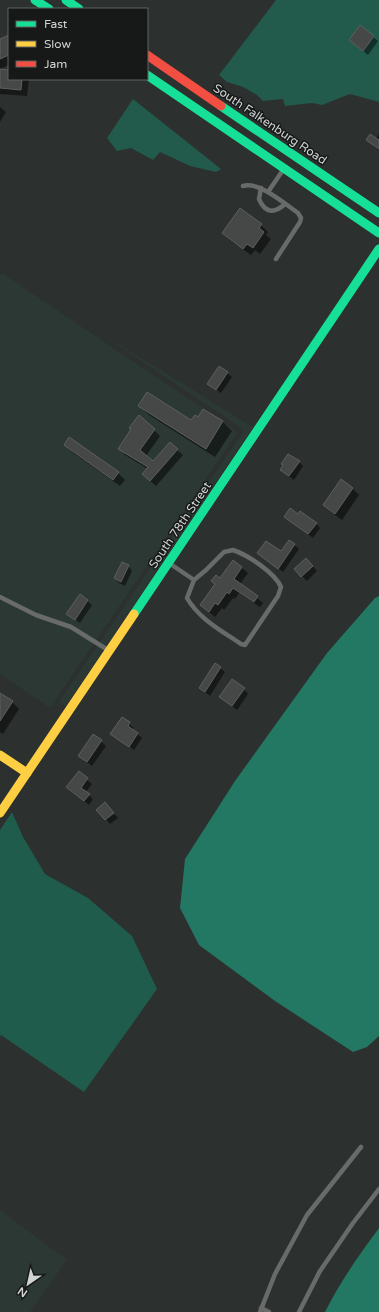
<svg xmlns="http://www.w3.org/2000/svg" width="379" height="1312" viewBox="0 0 379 1312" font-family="'Varela Round',sans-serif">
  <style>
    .built { fill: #2b3833 }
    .green { fill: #225a4b }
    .forest { fill: #1f5c4c }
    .water { fill: #227863 }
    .shadow { fill: #0007 }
    .building { fill: #464747; stroke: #5e5f5f }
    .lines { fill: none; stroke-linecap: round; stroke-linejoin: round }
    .lane { stroke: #686b6a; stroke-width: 4.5 }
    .fast { stroke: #16e098; stroke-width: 9 }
    .slow { stroke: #ffcf43; stroke-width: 9 }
    .jam { stroke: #f24e42; stroke-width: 9 }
    .labels { text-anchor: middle; stroke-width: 3; stroke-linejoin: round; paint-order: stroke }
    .street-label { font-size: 12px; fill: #cfd3d2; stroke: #161918 }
  </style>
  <rect width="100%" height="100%" fill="#2c302e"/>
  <!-- built -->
  <g class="built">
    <path d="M2 273 238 432 50 708 0 674V276Z"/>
    <path d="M94 329 253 427 66 706 59 702 243 432 241 428Z"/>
    <path d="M0 1210 67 1260 30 1312H0Z"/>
  </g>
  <!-- green -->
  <g class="green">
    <path d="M276 0H379V102L350 94 322 105 312 103 285 106 283 99 263 101 257 95 243 87 227 82 219 75Z"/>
    <path d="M133 99 221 169 216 172 190 166 160 152 153 160 131 148 117 151 107 138Z"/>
  </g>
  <!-- forest -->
  <path class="forest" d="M12 812 23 837 45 874 88 898 132 936 157 989 84 1092 1 1035 0 1037V830Z"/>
  <!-- water -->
  <g class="water">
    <path d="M379 596V1036L367 1047 353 1052 275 1001 199 945 180 908 185 859 235 781 327 653 375 598Z"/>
    <path d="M379 1228V1312H325C340 1282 359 1255 379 1228Z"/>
  </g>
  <!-- shadow -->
  <g class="shadow">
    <path d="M9 36V65L0 69V40Z"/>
    <path d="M373 37 378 41 368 55 350 40Z"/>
    <path d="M0 70 9 71V79H29L27 96 0 94Z"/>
    <path d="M0 107 6 112 0 122Z"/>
    <path d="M379 134V150L367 140 376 139Z"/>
    <path d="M261 225 268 232 266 235 271 239 260 254 255 250 251 255 230 240 223 233Z"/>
    <path d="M227 373 232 377 221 393 208 384Z"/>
    <path d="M139 406 192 422 198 419 204 410 223 422 232 431 215 457 149 415Z"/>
    <path d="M139 416 160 436 146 456 153 462 177 450 183 455 156 486 149 480 148 469 125 455 120 449Z"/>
    <path d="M65 445 118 473 125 480 120 486 72 452Z"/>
    <path d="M299 462 303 466 294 480 281 470Z"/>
    <path d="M352 488 359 495 342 520 331 512 324 505Z"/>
    <path d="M299 516 316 523 320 528 313 538 285 517Z"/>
    <path d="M290 541 299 549 283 572 258 553H281Z"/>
    <path d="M306 559 317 571 307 581 295 569Z"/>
    <path d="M233 561 248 573 240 584 263 603 260 607 239 593 235 599 233 598 224 610 222 608 215 617 208 611 220 579Z"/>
    <path d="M128 566 132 571 125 586 119 583 115 578Z"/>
    <path d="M80 595 92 605 80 623 67 614Z"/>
    <path d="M215 664 225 672 210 696 200 688Z"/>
    <path d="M244 689 248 694 237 710 221 697Z"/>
    <path d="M0 694 12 702 19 709 3 734 0 732Z"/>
    <path d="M122 718 134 728 132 730 142 738 134 750 112 734Z"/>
    <path d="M94 736 106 746 92 766 79 756Z"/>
    <path d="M79 773 92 784 86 792 93 799 89 805 67 787Z"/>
    <path d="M109 808 118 818 110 824 98 810Z"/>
  </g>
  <!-- building -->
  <g class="building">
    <path d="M360 25 374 36 363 51 349 40Z"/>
    <path d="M9 35V55L0 59V39Z"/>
    <path d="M0 69 9 70V79H22L21 90 0 88Z"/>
    <path d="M370 134 379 140V149L366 140Z"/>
    <path d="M240 208 262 224 259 228 264 232 253 248 247 244 243 249 222 233Z"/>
    <path d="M219 366 228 372 216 390 207 384Z"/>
    <path d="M147 392 191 420 195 415 198 417 203 409 223 421 206 449 138 406Z"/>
    <path d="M139 415 155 429 140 450 153 461 170 442 178 449 150 481 142 474 148 467 118 449 131 429 129 428Z"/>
    <path d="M69 437 119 472 113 480 64 445Z"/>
    <path d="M288 454 300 461 289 476 280 470 283 465 281 464Z"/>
    <path d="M341 479 353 488 335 514 323 505Z"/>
    <path d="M290 508 298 514 300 511 317 523 308 534 284 517Z"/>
    <path d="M289 540 295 544 278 569 257 553 266 541 281 551Z"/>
    <path d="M306 558 313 566 301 577 294 569Z"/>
    <path d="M233 560 242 567 234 579 258 596 254 602 233 588 229 594 227 592 218 605 215 603 209 612 200 605 215 584 211 581 216 575 220 578Z"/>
    <path d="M122 562 129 565 121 582 114 578Z"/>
    <path d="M80 594 88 600 75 620 66 614Z"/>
    <path d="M215 663 221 667 205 692 199 688Z"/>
    <path d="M232 679 245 688 232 706 219 697Z"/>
    <path d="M0 693 13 701 0 721Z"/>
    <path d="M122 717 130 722 128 726 138 733 129 747 110 734Z"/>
    <path d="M93 734 102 740 87 762 78 756Z"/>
    <path d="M79 771 88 778 81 788 90 794 84 801 66 787Z"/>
    <path d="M105 802 114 813 105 820 96 810Z"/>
  </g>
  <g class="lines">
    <!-- lane -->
    <g class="lane">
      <path d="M243 186C259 181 285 204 298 213L301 218 300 222 276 259"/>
      <path d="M261 188 259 199C265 213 274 214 285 204"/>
      <path d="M268 192 283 170"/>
      <path d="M233 550C248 555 275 573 281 587L278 596 245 645 241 644C222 631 199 619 187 598L194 580 206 570 224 552Z"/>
      <path d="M169 563 194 580"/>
      <path d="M0 597 36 615 71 627 108 650"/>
      <path d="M261 1308 269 1312"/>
      <path d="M260 1312 275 1274 307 1215 361 1147"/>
      <path d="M299 1312 320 1271 353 1223 379 1189"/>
    </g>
    <!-- fast -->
    <g class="fast">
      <path d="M35 0 49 9"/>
      <path d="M66 0 79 9"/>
      <path d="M147 75 379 233"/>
      <path d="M221 106 379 213"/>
      <path d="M134 614 379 249"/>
    </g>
    <!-- slow -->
    <g class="slow">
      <path d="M0 755 27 773"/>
      <path d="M0 813 134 614"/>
    </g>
    <!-- jam -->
    <path class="jam" d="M147 55 221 106"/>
  </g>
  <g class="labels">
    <!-- street labels -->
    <g class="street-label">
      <text transform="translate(270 124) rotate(34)" y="4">South Falkenburg Road</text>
      <text transform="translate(180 525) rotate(-56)" y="4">South 78th Street</text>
    </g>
  </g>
  <!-- legend -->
  <rect x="8" y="8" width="140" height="72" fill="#161918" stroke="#606362"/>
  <rect x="16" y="21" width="20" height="6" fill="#16e098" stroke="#606362"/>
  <text x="44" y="28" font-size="12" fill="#cfd3d2">Fast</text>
  <rect x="16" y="41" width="20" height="6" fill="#ffcf43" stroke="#606362"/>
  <text x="44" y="48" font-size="12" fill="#cfd3d2">Slow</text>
  <rect x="16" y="61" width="20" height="6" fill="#f24e42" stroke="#606362"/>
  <text x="44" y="68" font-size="12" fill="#cfd3d2">Jam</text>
  <!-- north arrow -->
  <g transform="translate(28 1284) rotate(214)" stroke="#161918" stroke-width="3" paint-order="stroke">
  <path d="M0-3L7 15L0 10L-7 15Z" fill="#cfd3d2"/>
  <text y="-6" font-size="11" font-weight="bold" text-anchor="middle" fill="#cfd3d2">N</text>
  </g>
</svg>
